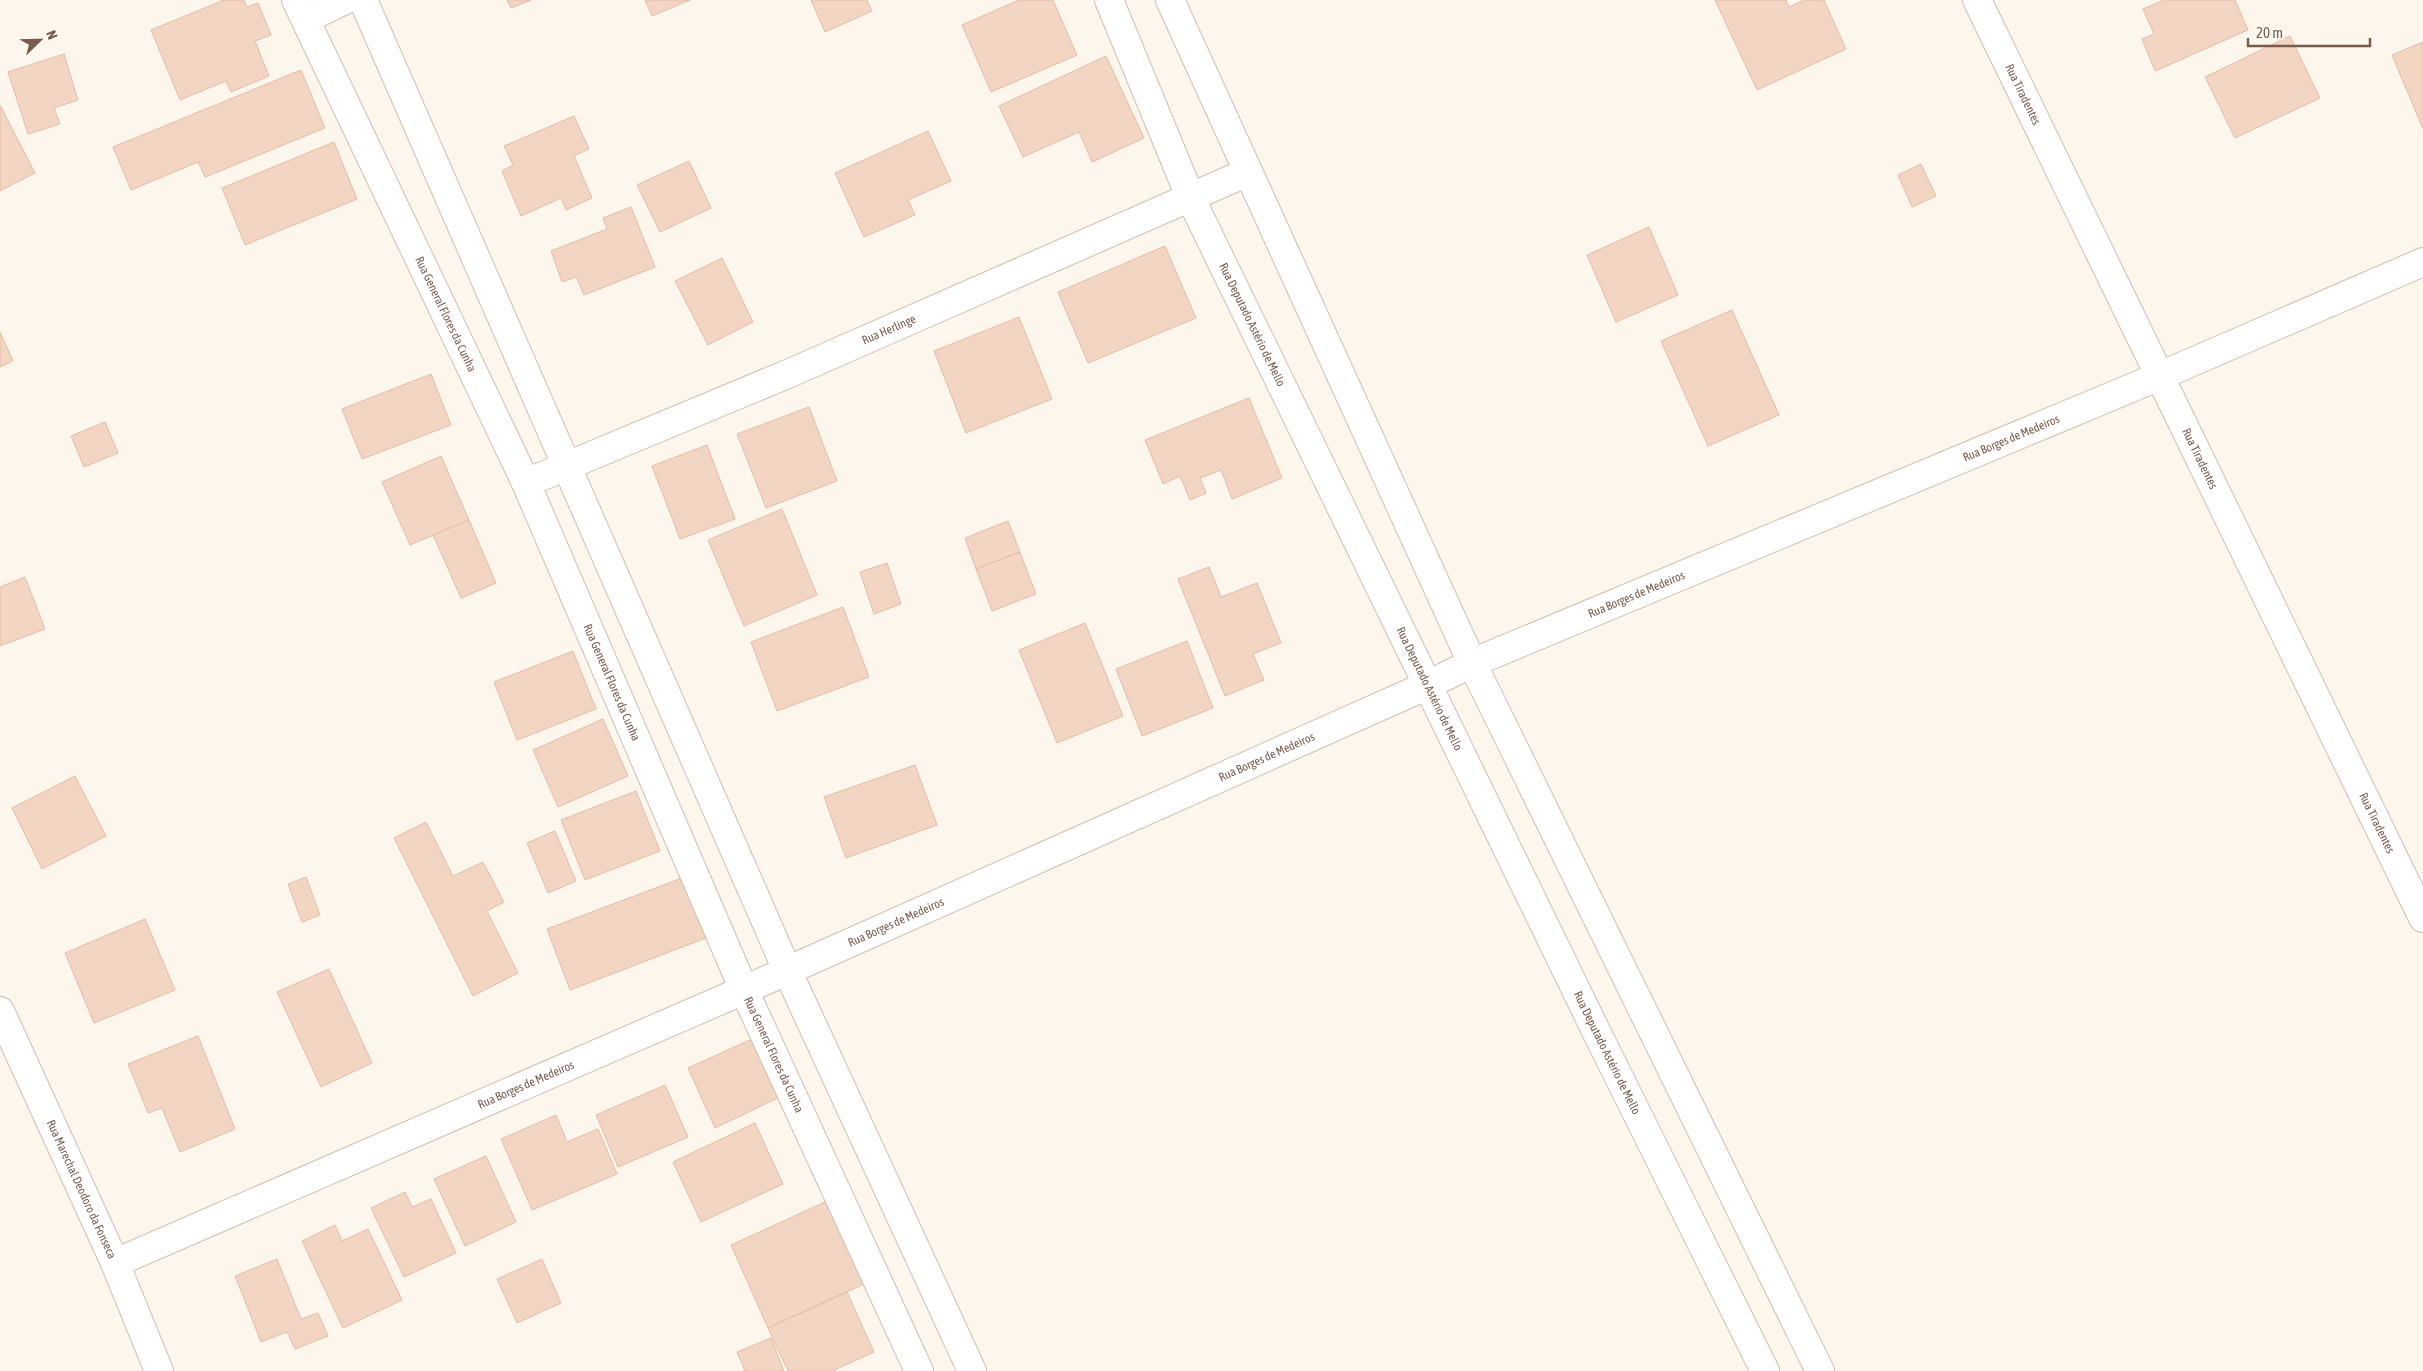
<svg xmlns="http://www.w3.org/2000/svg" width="2423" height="1371" viewBox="0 0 2423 1371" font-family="'Asap Condensed',sans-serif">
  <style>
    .building { fill: #f3d5c3; stroke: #e6bba3 }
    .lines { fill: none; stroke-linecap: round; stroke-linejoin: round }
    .minor-casing { stroke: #d1beb0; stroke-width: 30 }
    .minor { stroke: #fff; stroke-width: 28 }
    .labels { text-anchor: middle; stroke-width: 4; stroke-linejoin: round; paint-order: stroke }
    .street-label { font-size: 12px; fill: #7a5c4d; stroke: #fffaf3 }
  </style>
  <rect width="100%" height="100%" fill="#fdf6ec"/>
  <!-- building -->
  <g class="building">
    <path d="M224 0H244L247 7 258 3 271 35 255 41 269 76 231 92 226 81 180 100 151 30Z"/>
    <path d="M507 0H531L511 8Z"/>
    <path d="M645 0H690L652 16Z"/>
    <path d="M811 0H867L872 11 825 32Z"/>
    <path d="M1019 0H1053L1077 55 991 92 962 25Z"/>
    <path d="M1715 0H1786L1789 7 1804 0H1824L1846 49 1757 90Z"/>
    <path d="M2164 0H2235L2248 30 2155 71 2142 39 2154 34 2143 9Z"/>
    <path d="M2290 36 2320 98 2235 138 2205 77Z"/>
    <path d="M2423 42V129L2392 55Z"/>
    <path d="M64 54 78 100 54 108 60 124 28 134 8 72Z"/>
    <path d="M1106 56 1144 138 1092 162 1079 132 1023 157 999 106Z"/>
    <path d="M301 70 325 128 205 177 198 162 131 190 113 147Z"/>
    <path d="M0 105 35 173 0 191Z"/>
    <path d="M574 116 589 149 574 156 592 198 566 210 561 198 521 216 502 171 513 165 504 146Z"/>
    <path d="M928 131 951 181 908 200 915 215 864 237 835 173Z"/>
    <path d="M334 142 357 199 245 245 222 188Z"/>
    <path d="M689 161 711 208 660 232 637 185Z"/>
    <path d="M1921 164 1936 196 1912 207 1898 175Z"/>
    <path d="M631 207 655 267 584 295 576 277 562 282 551 251 607 229 603 218Z"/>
    <path d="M1649 227 1678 295 1616 322 1587 255Z"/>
    <path d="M1165 246 1196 318 1088 363 1058 292Z"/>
    <path d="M722 258 753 322 708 345 675 281Z"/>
    <path d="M1732 310 1779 415 1708 446 1661 341Z"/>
    <path d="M1019 317 1052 399 966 433 934 351Z"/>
    <path d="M0 332 13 361 0 367Z"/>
    <path d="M431 374 451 425 362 459 342 409Z"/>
    <path d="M1249 398 1282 478 1232 499 1221 470 1200 478 1206 493 1190 500 1180 476 1163 484 1145 440Z"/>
    <path d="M809 407 837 481 766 508 737 434Z"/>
    <path d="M105 422 118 453 84 467 71 436Z"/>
    <path d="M707 445 735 519 680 539 652 466Z"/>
    <path d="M441 456 469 520 410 545 382 482Z"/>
    <path d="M782 509 817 595 744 626 708 540Z"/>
    <path d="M469 520 496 583 461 598 433 535Z"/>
    <path d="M1008 521 1020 552 976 569 965 538Z"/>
    <path d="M1020 552 1036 594 992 611 976 569Z"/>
    <path d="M887 563 901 604 874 614 860 572Z"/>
    <path d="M1209 567 1221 597 1257 583 1281 643 1253 654 1264 680 1225 696 1178 579Z"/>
    <path d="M25 577 45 629 0 646V587Z"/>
    <path d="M843 607 869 677 777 711 751 642Z"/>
    <path d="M1085 623 1123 716 1057 743 1019 650Z"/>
    <path d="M1187 641 1213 708 1142 736 1116 669Z"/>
    <path d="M573 651 596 709 517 740 494 682Z"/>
    <path d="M603 719 628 776 558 807 533 750Z"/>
    <path d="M915 765 937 825 846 858 824 797Z"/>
    <path d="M75 776 106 836 42 869 12 808Z"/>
    <path d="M636 791 660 851 585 880 561 820Z"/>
    <path d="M426 822 453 876 483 862 504 902 487 911 518 973 473 996 394 838Z"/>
    <path d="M555 831 576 881 548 893 527 843Z"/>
    <path d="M306 877 320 915 302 922 288 884Z"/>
    <path d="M682 878 706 938 570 990 547 929Z"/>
    <path d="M145 919 175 990 94 1023 65 953Z"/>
    <path d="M329 969 372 1063 321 1087 277 992Z"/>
    <path d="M198 1036 235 1129 180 1152 162 1108 148 1113 128 1064Z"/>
    <path d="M754 1038 780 1097 715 1128 688 1068Z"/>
    <path d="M665 1085 688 1137 618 1167 596 1115Z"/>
    <path d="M556 1115 567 1142 598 1129 617 1174 532 1210 501 1139Z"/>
    <path d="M755 1123 783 1184 701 1222 673 1162Z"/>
    <path d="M486 1156 516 1222 465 1246 434 1179Z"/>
    <path d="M405 1192 412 1207 431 1199 456 1253 404 1277 371 1208Z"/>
    <path d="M827 1201 864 1284 768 1328 731 1245Z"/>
    <path d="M335 1225 342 1241 368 1229 402 1300 343 1328 302 1241Z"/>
    <path d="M277 1259 301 1319 318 1313 328 1336 295 1349 287 1332 261 1342 235 1276Z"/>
    <path d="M542 1259 561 1303 517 1323 497 1279Z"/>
    <path d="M847 1292 874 1352 832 1371H788L768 1328Z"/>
    <path d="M771 1338 784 1371H745L737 1352Z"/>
  </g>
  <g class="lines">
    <!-- minor casing -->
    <g class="minor-casing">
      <g id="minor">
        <path id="s1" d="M296 0 526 483 744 990 919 1371"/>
        <path d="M363 0 787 970 972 1371"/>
        <path id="s2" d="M1109 0 1191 199 1596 1031 1765 1371"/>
        <path d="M1170 0 1472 663 1820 1371"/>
        <path id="s3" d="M1977 0 2423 918"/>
        <path d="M306 19 345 0"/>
        <path id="s4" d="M526 483 790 373 1248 172"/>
        <path id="s5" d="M0 1011 115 1263 159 1371"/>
        <path id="s6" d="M115 1263 744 990 1428 685 1472 663 2160 376 2423 262"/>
      </g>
    </g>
    <!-- minor -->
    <use href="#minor" class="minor"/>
  </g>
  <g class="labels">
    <!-- street labels -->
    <g class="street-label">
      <text dy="4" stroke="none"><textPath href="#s3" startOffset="105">Rua Tiradentes</textPath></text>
      <text dy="4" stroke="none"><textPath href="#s1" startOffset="348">Rua General Flores da Cunha</textPath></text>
      <text dy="4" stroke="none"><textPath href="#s2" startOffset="355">Rua Deputado Astério de Mello</textPath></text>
      <text dy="4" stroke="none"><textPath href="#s4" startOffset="394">Rua Herlinge</textPath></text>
      <text dy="4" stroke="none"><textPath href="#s6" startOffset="2068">Rua Borges de Medeiros</textPath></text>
      <text dy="4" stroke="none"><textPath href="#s3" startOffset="510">Rua Tiradentes</textPath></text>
      <text dy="4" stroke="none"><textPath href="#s6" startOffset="1662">Rua Borges de Medeiros</textPath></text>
      <text dy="4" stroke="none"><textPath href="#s1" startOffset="752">Rua General Flores da Cunha</textPath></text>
      <text dy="4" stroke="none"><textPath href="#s2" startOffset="760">Rua Deputado Astério de Mello</textPath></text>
      <text dy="4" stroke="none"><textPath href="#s6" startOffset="1258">Rua Borges de Medeiros</textPath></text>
      <text dy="4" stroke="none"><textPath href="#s3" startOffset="915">Rua Tiradentes</textPath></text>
      <text dy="4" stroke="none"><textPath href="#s6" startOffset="852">Rua Borges de Medeiros</textPath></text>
      <text dy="4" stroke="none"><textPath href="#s2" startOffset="1165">Rua Deputado Astério de Mello</textPath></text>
      <text dy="4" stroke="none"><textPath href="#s1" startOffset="1158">Rua General Flores da Cunha</textPath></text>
      <text dy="4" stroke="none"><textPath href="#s6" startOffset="448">Rua Borges de Medeiros</textPath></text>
      <text dy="4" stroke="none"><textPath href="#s5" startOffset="196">Rua Marechal Deodoro da Fonseca</textPath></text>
    </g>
  </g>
  <!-- north arrow -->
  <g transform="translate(40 40) rotate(67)" stroke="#fffaf3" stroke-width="4" paint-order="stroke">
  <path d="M0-4L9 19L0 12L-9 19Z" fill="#7a5c4d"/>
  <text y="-8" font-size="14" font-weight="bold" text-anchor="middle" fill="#7a5c4d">N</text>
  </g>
  <!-- scale -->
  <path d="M2248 38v8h122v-8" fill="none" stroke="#7a5c4d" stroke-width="2.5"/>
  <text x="2256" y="38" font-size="15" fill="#7a5c4d" stroke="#fffaf3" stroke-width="4" paint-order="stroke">20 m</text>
</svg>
